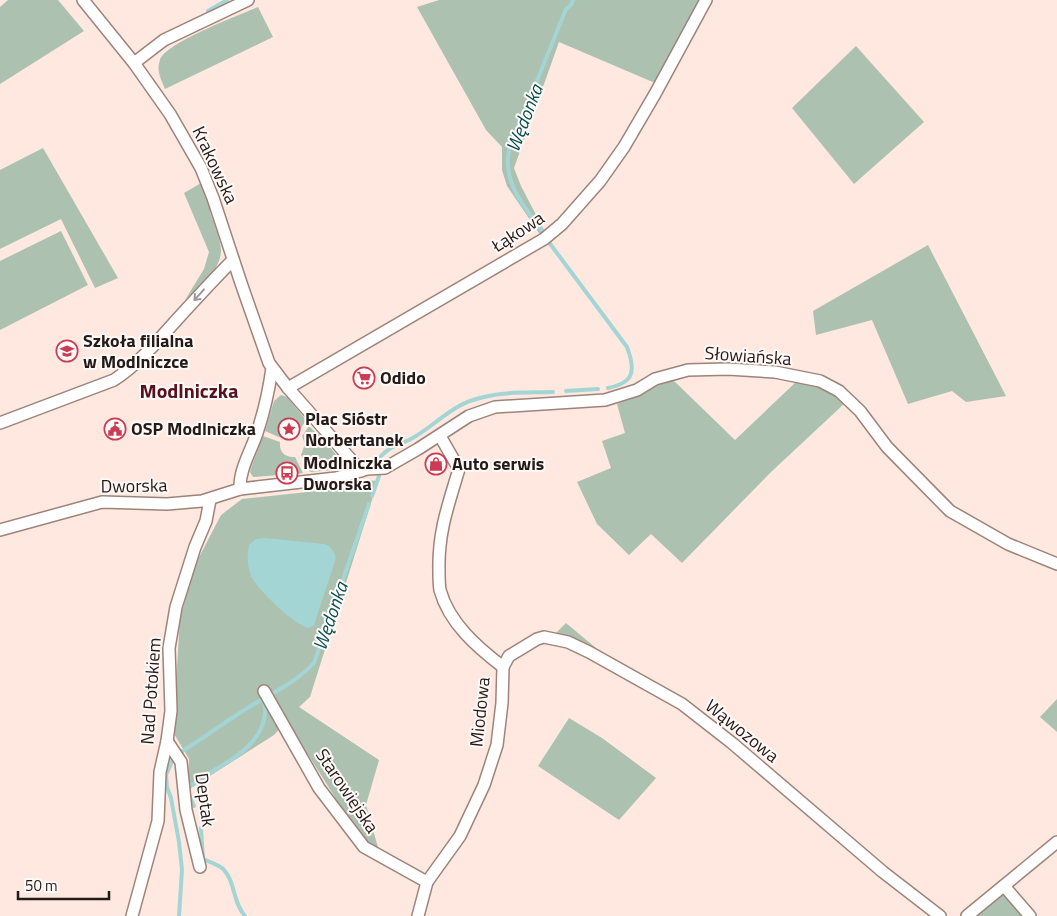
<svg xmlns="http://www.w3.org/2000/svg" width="1057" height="916" viewBox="0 0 1057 916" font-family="'Titillium Web',sans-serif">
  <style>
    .green { fill: #adc1b0 }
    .water { fill: #a4d5d5 }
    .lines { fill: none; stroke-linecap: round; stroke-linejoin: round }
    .stream { stroke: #a4d5d5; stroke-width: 4 }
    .minor-casing { stroke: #9e837a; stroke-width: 14 }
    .minor { stroke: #fff; stroke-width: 11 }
    .oneway { stroke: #9c9897 }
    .labels { text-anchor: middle; stroke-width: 4; stroke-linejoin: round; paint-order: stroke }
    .street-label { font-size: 18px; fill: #241a17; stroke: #fff9f7 }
    .poi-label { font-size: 18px; font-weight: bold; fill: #241a17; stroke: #fff9f7; text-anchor: start }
    .water-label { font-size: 19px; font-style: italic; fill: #075051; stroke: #fff9f7 }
    .quarter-label { font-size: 20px; font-weight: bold; fill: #57121f; stroke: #fff9f7 }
  </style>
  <rect width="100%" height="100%" fill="#ffe8df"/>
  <!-- green -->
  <g class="green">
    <path d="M8 0H58L84 31 0 84V7Z"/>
    <path d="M439 0H699L655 83 559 42 514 168 521 186 545 232 541 236 507 186 502 170V147L486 130 417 7Z"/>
    <path d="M258 7 273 37 165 89C161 79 156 71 160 60 165 43 240 15 258 7Z"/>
    <path d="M856 46 924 122 854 184 792 108Z"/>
    <path d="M43 148 118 278 95 288 61 219 0 249V170Z"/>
    <path d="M201 183 213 211 210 212C213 222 221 240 221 250 221 271 198 287 185 300L204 269 209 252 184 193Z"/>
    <path d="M61 231 88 285 0 330V261Z"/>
    <path d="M928 245 1006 396 966 402 952 391 908 404 872 320 816 335 813 311Z"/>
    <path d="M672 379 735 440 797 381 823 388 845 403 770 473 682 563 651 534 629 555 597 524 577 482 611 468 602 441 625 433 617 404Z"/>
    <path d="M281 395 287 397 306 420 298 433H289L281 438 265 431 274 401Z"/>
    <path d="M309 426 316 433 317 432 339 458V466L333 470 310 472 301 455 305 444 302 436Z"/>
    <path d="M263 436 280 442C279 452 285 458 295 457L303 473 297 474 296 472 280 474V475L253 477 250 472 251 468Z"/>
    <path d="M365 480 378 481 310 697 299 707 379 760 366 805 379 851 365 845 287 721 274 735 188 790 189 759 173 732 180 618 197 561 221 515 242 499 354 487Z"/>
    <path d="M566 623 602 653 556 633Z"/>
    <path d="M1057 699V732L1040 717Z"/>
    <path d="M569 718 602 738 656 778 619 820 538 766Z"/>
    <path d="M1008 890 1030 916H976Z"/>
  </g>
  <!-- water -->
  <path class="water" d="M265 538 324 544C332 546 333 551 336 558L314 625 309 628C296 627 256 588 251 576 247 565 247 555 249 545L256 539Z"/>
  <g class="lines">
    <!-- stream -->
    <g class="stream">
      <path d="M208 11 227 0"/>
      <path d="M543 232C525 207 502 183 509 150L566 9 571 5 573 0"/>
      <path d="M548 241 627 347C636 371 634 383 608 388"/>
      <path d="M566 391 598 389"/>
      <path d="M379 458C391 445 397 446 411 439 433 427 450 407 473 400 498 391 527 393 553 392"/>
      <path d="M372 496 379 476"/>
      <path d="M181 752C209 735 235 714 263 699 282 688 299 679 314 663L369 504"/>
      <path d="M173 759 166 775 167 787 171 798 179 842 182 870 179 916"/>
      <path d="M194 806 189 795V787C215 766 261 752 265 714 266 709 264 703 263 699"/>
      <path d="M201 828 203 859C209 862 220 865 224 870 236 883 232 901 245 916"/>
    </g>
    <!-- minor casing -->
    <g class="minor-casing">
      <g id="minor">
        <path d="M83 0 134 63 170 114 201 168 213 198 241 283 269 363 288 388 361 471"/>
        <path d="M134 63 164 40 248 0"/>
        <path d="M288 388 544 239 562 224 600 181 624 147 655 94 706 0"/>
        <path d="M0 423 114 380C137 365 154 345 172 325 192 303 212 281 233 260"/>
        <path d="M440 436 459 469C448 506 438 532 439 571 439 577 439 584 440 590 449 623 477 647 503 667"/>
        <path d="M240 489C239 470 251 451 257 433 264 412 269 390 272 368"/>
        <path d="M0 530 102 502 167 504 202 501 240 489 336 478 367 469 385 468 418 449 469 416 495 407 605 400 637 390 655 379 688 370 728 369 775 372 820 381 839 391 860 411 887 447 950 511 1008 544 1057 564"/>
        <path d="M264 691 319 788 364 847 427 882"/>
        <path d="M167 741 181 762 186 810 200 867"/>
        <path d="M1004 886 1030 916"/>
        <path d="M132 916 158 821 160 772 167 741 171 711 169 648 176 607 195 547 206 521 210 500"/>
        <path d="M418 916 427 882 460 836 484 785 497 745 502 703 503 667 509 656 537 639 544 637 568 642 589 652 682 704 732 743 883 872 940 916"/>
        <path d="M967 916 1057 842"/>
      </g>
    </g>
    <!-- minor -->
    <use href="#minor" class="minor"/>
  </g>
  <!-- one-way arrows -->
  <defs><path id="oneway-shaft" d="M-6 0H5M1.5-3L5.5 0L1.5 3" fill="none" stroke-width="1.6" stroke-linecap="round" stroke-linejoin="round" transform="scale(1.25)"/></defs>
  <use class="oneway" href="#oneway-shaft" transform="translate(199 295) rotate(132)"/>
  <!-- icons -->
  <defs>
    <g id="school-ring" transform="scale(1.125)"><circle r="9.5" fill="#fff9f7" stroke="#cb3b54" stroke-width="1.5"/><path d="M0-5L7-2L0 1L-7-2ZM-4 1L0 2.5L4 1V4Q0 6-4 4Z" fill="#cb3b54"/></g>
    <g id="supermarket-ring" transform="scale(1.125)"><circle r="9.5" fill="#fff9f7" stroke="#cb3b54" stroke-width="1.5"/><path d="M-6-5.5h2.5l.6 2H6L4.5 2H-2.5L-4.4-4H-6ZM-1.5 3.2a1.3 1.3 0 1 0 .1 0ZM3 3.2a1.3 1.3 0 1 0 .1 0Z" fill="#cb3b54"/></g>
    <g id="civic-ring" transform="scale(1.125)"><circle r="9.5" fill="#fff9f7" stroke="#cb3b54" stroke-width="1.5"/><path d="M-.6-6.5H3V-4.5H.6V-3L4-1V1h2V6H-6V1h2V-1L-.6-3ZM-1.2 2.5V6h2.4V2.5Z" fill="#cb3b54"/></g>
    <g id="sight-ring" transform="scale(1.125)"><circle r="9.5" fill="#fff9f7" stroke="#cb3b54" stroke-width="1.5"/><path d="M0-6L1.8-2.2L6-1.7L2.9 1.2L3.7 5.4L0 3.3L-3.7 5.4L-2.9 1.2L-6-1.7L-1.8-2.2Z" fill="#cb3b54"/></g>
    <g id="shop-ring" transform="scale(1.125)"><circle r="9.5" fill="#fff9f7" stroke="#cb3b54" stroke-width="1.5"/><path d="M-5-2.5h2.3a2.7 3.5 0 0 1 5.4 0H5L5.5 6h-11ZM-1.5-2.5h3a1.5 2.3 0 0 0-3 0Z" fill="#cb3b54"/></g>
    <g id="bus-ring" transform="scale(1.125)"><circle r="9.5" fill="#fff9f7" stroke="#cb3b54" stroke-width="1.5"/><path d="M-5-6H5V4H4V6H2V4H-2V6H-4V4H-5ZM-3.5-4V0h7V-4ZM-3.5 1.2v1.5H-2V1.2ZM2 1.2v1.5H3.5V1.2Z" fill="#cb3b54"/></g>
  </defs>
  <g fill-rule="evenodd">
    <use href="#school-ring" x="67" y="351"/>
    <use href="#supermarket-ring" x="364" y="378"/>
    <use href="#civic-ring" x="115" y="429"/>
    <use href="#sight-ring" x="289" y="429"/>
    <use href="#shop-ring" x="436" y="464"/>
    <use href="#bus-ring" x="287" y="473"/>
  </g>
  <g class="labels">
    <!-- street labels -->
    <g class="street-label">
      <text transform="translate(215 165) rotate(65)" y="6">Krakowska</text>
      <text transform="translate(518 232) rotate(-33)" y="6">Łąkowa</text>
      <text transform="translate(748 356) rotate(4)" y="6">Słowiańska</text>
      <text transform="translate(134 486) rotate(-1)" y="6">Dworska</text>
      <text transform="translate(151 691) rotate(-86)" y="6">Nad Potokiem</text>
      <text transform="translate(480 712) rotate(-84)" y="6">Miodowa</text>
      <text transform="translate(742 731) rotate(39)" y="6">Wąwozowa</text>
      <text transform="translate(347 791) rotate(56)" y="6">Starowiejska</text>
      <text transform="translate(205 800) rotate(82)" y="6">Deptak</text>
    </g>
    <!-- poi labels -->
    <g class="poi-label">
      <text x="83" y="347">Szkoła filialna<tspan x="83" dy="21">w Modlniczce</tspan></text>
      <text x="380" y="384">Odido</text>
      <text x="305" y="425">Plac Sióstr<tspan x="305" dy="21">Norbertanek</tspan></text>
      <text x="131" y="435">OSP Modlniczka</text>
      <text x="303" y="469">Modlniczka<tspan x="303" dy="21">Dworska</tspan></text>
      <text x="452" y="470">Auto serwis</text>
    </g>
    <!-- water labels -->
    <g class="water-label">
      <text transform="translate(524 118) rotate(-69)" y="7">Wędonka</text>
      <text transform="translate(330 616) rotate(-71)" y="7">Wędonka</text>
    </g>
    <!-- quarter labels -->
    <g class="quarter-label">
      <text x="189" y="398">Modlniczka</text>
    </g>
  </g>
  <!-- scale -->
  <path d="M18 891v8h91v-8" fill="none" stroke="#241a17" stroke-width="2.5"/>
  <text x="25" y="891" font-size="15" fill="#241a17" stroke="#fff9f7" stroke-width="4" paint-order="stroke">50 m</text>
</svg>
